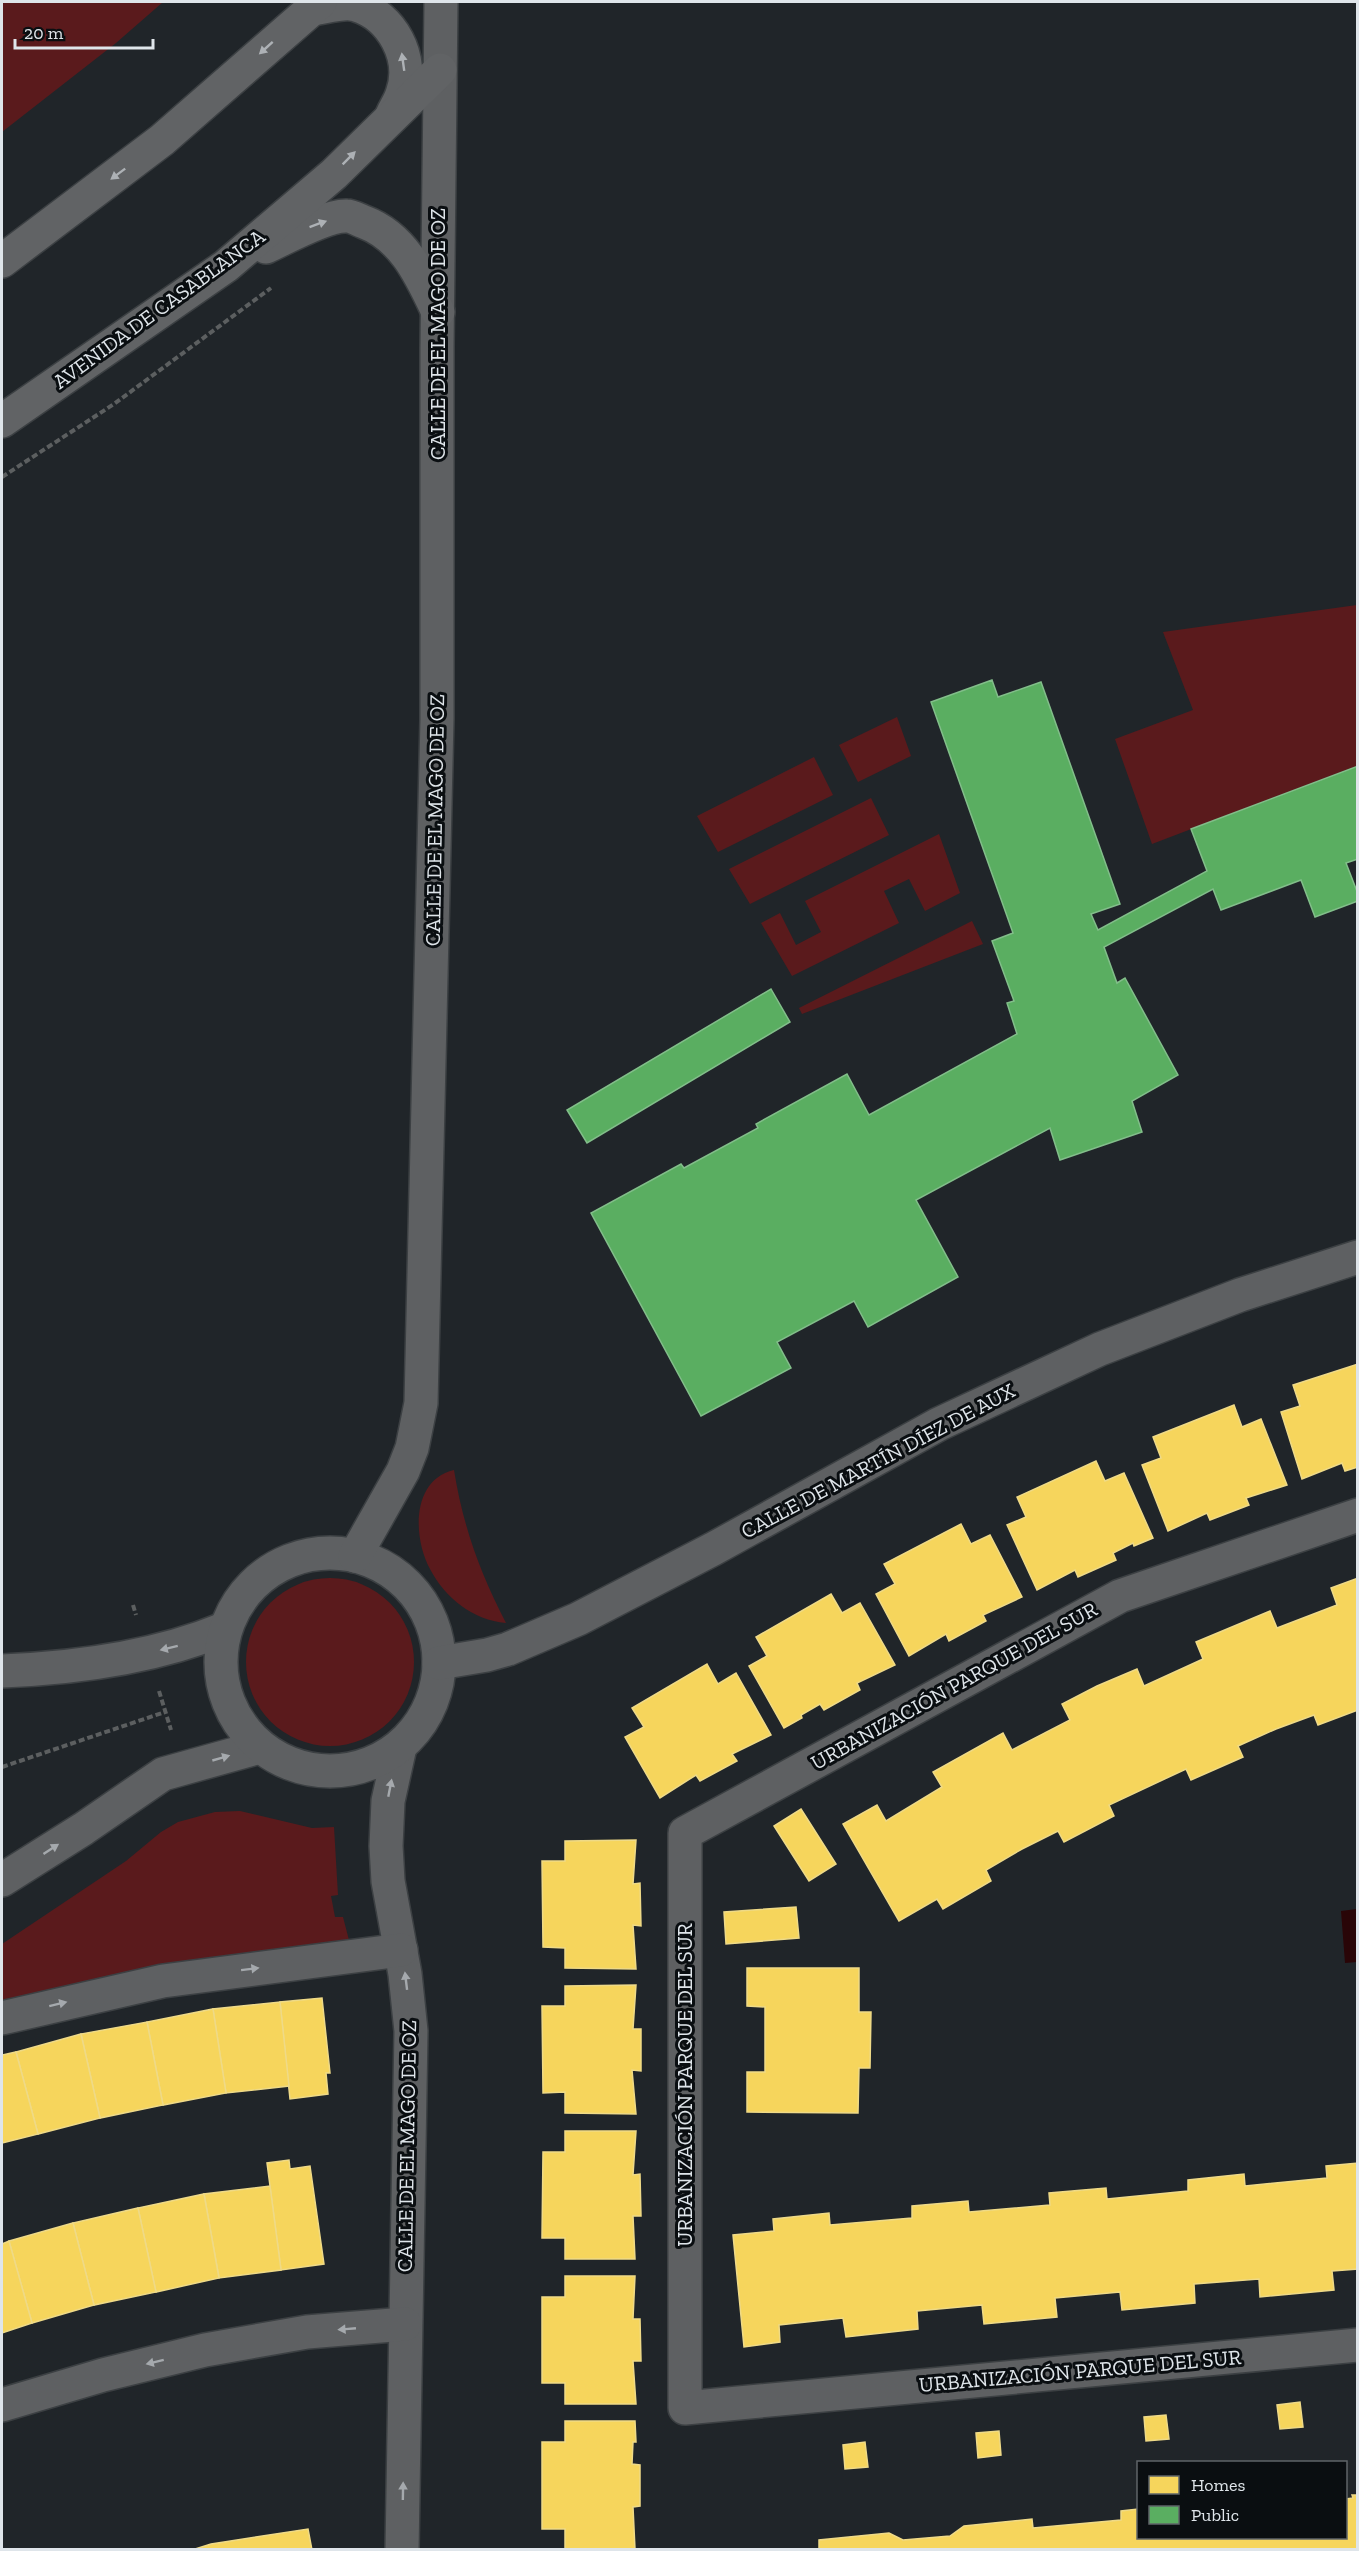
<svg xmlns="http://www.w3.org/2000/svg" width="1359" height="2551" viewBox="0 0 1359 2551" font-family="'Zilla Slab',serif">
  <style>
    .green { fill: #5a1a1c }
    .water { fill: #290507 }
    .homes { fill: #f6d55c; stroke: #efda87; stroke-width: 1.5 }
    .public { fill: #5aae61; stroke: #82be8a; stroke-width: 1.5 }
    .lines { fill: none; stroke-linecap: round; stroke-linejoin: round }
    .minor-casing { stroke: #3c4043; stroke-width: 36 }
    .tertiary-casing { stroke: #3c4043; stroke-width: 36 }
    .secondary-casing { stroke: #3c4043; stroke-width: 36 }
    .path { stroke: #5c5f60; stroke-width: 4; stroke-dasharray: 6 3; stroke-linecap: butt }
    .minor { stroke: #5e6062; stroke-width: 33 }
    .tertiary { stroke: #5e6062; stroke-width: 33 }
    .secondary { stroke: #616365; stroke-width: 33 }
    .oneway { fill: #adb1b5 }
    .oneway2 { fill: #a5a9ad }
    .labels { text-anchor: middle; stroke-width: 6; stroke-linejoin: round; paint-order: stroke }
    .street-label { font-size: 21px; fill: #dfe5ea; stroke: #0a0e11 }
  </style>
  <rect width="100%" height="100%" fill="#202529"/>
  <!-- green -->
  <g class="green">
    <path d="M2 2H163L116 43 2 132Z"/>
    <path d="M1357 605V766L1152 844 1115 739 1193 710 1163 632Z"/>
    <path d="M897 717 911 756 858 782 839 745Z"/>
    <path d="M814 757 833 795 718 852 697 816Z"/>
    <path d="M871 798 889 835 750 904 729 869Z"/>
    <path d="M939 834 960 893 925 911 909 879 884 891 899 923 792 976 761 923 780 913 796 945 821 932 805 901Z"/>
    <path d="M972 921 983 944 802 1014 799 1008Z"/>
    <path d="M454 1470C463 1526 480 1573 506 1623 473 1620 445 1598 430 1569 413 1538 411 1480 454 1470Z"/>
    <circle cx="330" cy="1662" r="84"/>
    <path d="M240 1811 312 1828 334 1827 338 1895 331 1896 335 1917H343L350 1944 2 2004V1944L126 1861 161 1832 178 1822 215 1812Z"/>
  </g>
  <!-- water -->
  <path class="water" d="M1357 1909V1962L1345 1963 1341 1911Z"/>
  <!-- homes -->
  <g class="homes">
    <path d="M1358 1364V1467L1345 1471 1342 1463 1302 1479 1281 1412 1300 1406 1293 1385Z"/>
    <path d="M1234 1405 1242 1427 1261 1419 1287 1485 1246 1498 1249 1505 1210 1520 1207 1513 1168 1531 1142 1465 1161 1458 1153 1437Z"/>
    <path d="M1096 1461 1105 1481 1124 1473 1153 1538 1134 1546 1133 1543 1113 1553 1116 1560 1078 1577 1075 1570 1037 1590 1007 1525 1026 1517 1017 1497Z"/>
    <path d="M961 1524 971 1544 990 1535 1022 1597 983 1615 986 1621 949 1641 946 1634 909 1656 876 1594 895 1584 884 1564Z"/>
    <path d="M1358 1578V1710L1318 1725 1314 1715 1276 1729 1238 1746 1243 1757 1191 1780 1186 1769 1109 1805 1114 1816 1064 1842 1058 1831 1022 1849 986 1870 991 1881 943 1909 937 1899 899 1921 843 1824 877 1805 886 1821 942 1787 933 1772 1003 1733 1012 1750 1070 1720 1062 1704 1097 1686 1137 1669 1144 1686 1203 1659 1196 1642 1270 1611 1277 1628 1337 1605 1331 1588Z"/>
    <path d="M831 1594 842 1613 860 1603 895 1665 857 1683 860 1690 824 1710 820 1704 801 1715 802 1718 784 1728 749 1666 767 1656 756 1637Z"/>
    <path d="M707 1664 718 1684 736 1673 771 1735 732 1754 737 1761 700 1781 696 1775 660 1798 625 1737 644 1727 632 1708Z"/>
    <path d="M801 1809 836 1864 809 1881 774 1826Z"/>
    <path d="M636 1840 633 1884 640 1883 641 1926 633 1925 636 1969 565 1968V1948L543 1947 542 1861H565V1841Z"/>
    <path d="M796 1907 799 1938 726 1944 724 1912Z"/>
    <path d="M747 1968H859V2012H871L870 2068H859L858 2113 747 2112V2072H765V2007L747 2006Z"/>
    <path d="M636 1985 633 2029H641V2071L632 2070 636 2114 565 2113V2092L543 2093 542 2006H565V1986Z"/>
    <path d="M322 1998 330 2073H326L328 2094 290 2099 280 2002Z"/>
    <path d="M280 2002 289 2086 226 2093 213 2009Z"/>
    <path d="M213 2009 226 2093 163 2105 147 2022Z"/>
    <path d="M147 2022 163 2105 100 2118 81 2034Z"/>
    <path d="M81 2034 100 2118 38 2134 16 2052Z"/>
    <path d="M16 2052 38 2134 2 2143V2055Z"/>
    <path d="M565 2131H636L633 2175 640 2174 641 2216H633L635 2259H565V2238H542L543 2152H565Z"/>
    <path d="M289 2160 290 2169 310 2166 324 2264 281 2270 267 2163Z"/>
    <path d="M1358 2163V2269L1332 2271 1334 2290 1260 2297 1259 2279 1194 2284 1195 2303 1122 2310 1120 2292 1055 2298 1057 2317 984 2324 982 2305 917 2311 918 2329 846 2337 843 2318 779 2325 780 2342 744 2347 733 2235 774 2231 773 2219 829 2213 830 2225 912 2218V2206L968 2201 969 2212 1050 2205 1049 2193 1106 2188 1107 2199 1188 2191V2180L1244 2174 1245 2186 1327 2178 1326 2166Z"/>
    <path d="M270 2186 281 2270 219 2278 204 2194Z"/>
    <path d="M204 2194 219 2278 156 2292 138 2208Z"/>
    <path d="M138 2208 156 2292 94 2305 73 2223Z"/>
    <path d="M73 2223 94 2305 32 2323 9 2241Z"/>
    <path d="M9 2241 32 2323 2 2333V2244Z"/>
    <path d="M565 2276H635L633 2319H640L641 2361H633L636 2404H565V2383H542V2297H565Z"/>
    <path d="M1300 2402 1303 2427 1280 2429 1277 2405Z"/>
    <path d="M1166 2415 1169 2439 1146 2441 1144 2417Z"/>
    <path d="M565 2421H635L636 2442H633L632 2464 640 2465V2506L633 2507 635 2549 565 2550V2529H542V2442H565Z"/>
    <path d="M999 2431 1001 2455 978 2458 976 2433Z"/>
    <path d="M865 2442 868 2467 845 2469 843 2445Z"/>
    <path d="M1352 2495H1358V2550H819V2540L889 2533 903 2540 950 2536 964 2526 1032 2519 1033 2528 1121 2520V2511L1138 2509V2538H1346V2499L1353 2498Z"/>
    <path d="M308 2529 312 2550H192L211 2544Z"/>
  </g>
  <!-- public -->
  <g class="public">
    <path d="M992 680 998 697 1041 682 1120 904 1091 914 1098 930 1207 871 1191 829 1358 766V859L1346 863 1358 894V901L1315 917 1301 880 1221 910 1213 889 1104 947 1117 983 1125 978 1178 1075 1132 1101 1142 1132 1060 1160 1050 1128 916 1200 958 1277 868 1327 854 1301 777 1342 791 1368 701 1416 591 1213 681 1164 684 1168 758 1128 756 1124 847 1074 869 1115 1017 1034 1007 1003 1014 1001 992 941 1013 933 931 702Z"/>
    <path d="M771 989 790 1022 587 1143 567 1110Z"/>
  </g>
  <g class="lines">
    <!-- minor casing -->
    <g class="minor-casing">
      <g id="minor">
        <path d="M1358 1515 1120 1596 685 1833V2408L1358 2345"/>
        <path d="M2 1671C77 1668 154 1658 224 1629"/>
        <path d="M400 1747 388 1801 386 1846 388 1881 405 1974 411 2031 402 2550"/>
        <path d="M2 1880 83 1829 163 1774 260 1747"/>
        <path d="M2 2018 163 1981 401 1950"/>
        <path d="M2 2405 103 2375 205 2350 307 2332 405 2324"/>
      </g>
    </g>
    <!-- tertiary casing -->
    <g class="tertiary-casing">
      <g id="tertiary">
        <circle cx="330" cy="1662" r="109"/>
        <path d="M355 1556 403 1471 412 1448 421 1403 437 719V348L441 2"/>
        <path d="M439 1663 487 1655 508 1649 578 1619 713 1549 939 1424 1100 1349 1240 1295 1358 1257"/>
      </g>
    </g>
    <!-- secondary casing -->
    <g class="secondary-casing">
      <g id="secondary">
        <path d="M310 9C323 8 344 1 356 5 392 16 415 58 402 94 400 101 395 108 392 115"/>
        <path d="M266 247C286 238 326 215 347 216 352 216 359 220 364 222 404 237 421 276 438 312"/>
        <path d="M2 261 162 140 320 2"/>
        <path d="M2 421 226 266 334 174 440 70"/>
      </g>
    </g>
    <!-- path -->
    <g class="path">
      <path d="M2 477 114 404 271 288"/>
      <path d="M133 1605 136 1615"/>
      <path d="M159 1691 171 1730"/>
      <path d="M2 1767 165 1712"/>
    </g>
    <!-- minor -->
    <use href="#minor" class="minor"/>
    <!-- tertiary -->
    <use href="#tertiary" class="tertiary"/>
    <!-- secondary -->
    <use href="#secondary" class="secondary"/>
  </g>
  <!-- one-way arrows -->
  <defs><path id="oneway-solid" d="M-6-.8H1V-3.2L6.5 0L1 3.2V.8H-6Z" transform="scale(1.5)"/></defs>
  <g class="oneway">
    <use href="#oneway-solid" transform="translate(266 48) rotate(138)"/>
    <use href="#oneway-solid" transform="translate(403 62) rotate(-98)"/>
    <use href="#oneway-solid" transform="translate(349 158) rotate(-45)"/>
    <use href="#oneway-solid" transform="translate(118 174) rotate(143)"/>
    <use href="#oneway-solid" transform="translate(318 224) rotate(-20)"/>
  </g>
  <g class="oneway2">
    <use href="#oneway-solid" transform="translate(169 1648) rotate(166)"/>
    <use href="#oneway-solid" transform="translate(221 1758) rotate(-16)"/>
    <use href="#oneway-solid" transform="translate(390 1788) rotate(-79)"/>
    <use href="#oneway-solid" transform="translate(51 1849) rotate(-33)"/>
    <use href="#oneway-solid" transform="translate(250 1969) rotate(-7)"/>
    <use href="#oneway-solid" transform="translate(406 1981) rotate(-97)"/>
    <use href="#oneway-solid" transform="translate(58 2004) rotate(-14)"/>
    <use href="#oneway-solid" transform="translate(347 2329) rotate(175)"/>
    <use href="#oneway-solid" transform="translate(155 2362) rotate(166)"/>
    <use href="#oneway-solid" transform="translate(403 2491) rotate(-89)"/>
  </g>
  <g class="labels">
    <!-- street labels -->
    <g class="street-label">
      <text transform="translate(159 309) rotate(-36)" y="7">AVENIDA DE CASABLANCA</text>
      <text transform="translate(438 334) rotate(-90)" y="7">CALLE DE EL MAGO DE OZ</text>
      <text transform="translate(435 820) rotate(-89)" y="7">CALLE DE EL MAGO DE OZ</text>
      <text transform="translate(878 1461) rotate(-28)" y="7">CALLE DE MARTÍN DÍEZ DE AUX</text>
      <text transform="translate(954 1686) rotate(-29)" y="7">URBANIZACIÓN PARQUE DEL SUR</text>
      <text transform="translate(685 2085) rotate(-90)" y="7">URBANIZACIÓN PARQUE DEL SUR</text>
      <text transform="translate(407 2146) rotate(-89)" y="7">CALLE DE EL MAGO DE OZ</text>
      <text transform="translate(1080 2371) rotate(-5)" y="7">URBANIZACIÓN PARQUE DEL SUR</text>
    </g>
  </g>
  <!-- border -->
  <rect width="1359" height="2551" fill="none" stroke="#dfe5ea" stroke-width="6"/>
  <!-- legend -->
  <rect x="1137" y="2461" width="210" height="78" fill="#0a0e11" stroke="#5f6468" stroke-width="1.5"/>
  <rect x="1149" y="2476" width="30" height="18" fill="#f6d55c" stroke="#5f6468" stroke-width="1.5"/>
  <text x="1191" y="2491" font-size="18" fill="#dfe5ea">Homes</text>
  <rect x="1149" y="2506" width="30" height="18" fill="#5aae61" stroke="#5f6468" stroke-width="1.5"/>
  <text x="1191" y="2521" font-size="18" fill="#dfe5ea">Public</text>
  <!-- scale -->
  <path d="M15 39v9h138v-9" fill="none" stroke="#dfe5ea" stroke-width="3"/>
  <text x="24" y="39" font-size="18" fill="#dfe5ea" stroke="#0a0e11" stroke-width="4.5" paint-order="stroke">20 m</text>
</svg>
